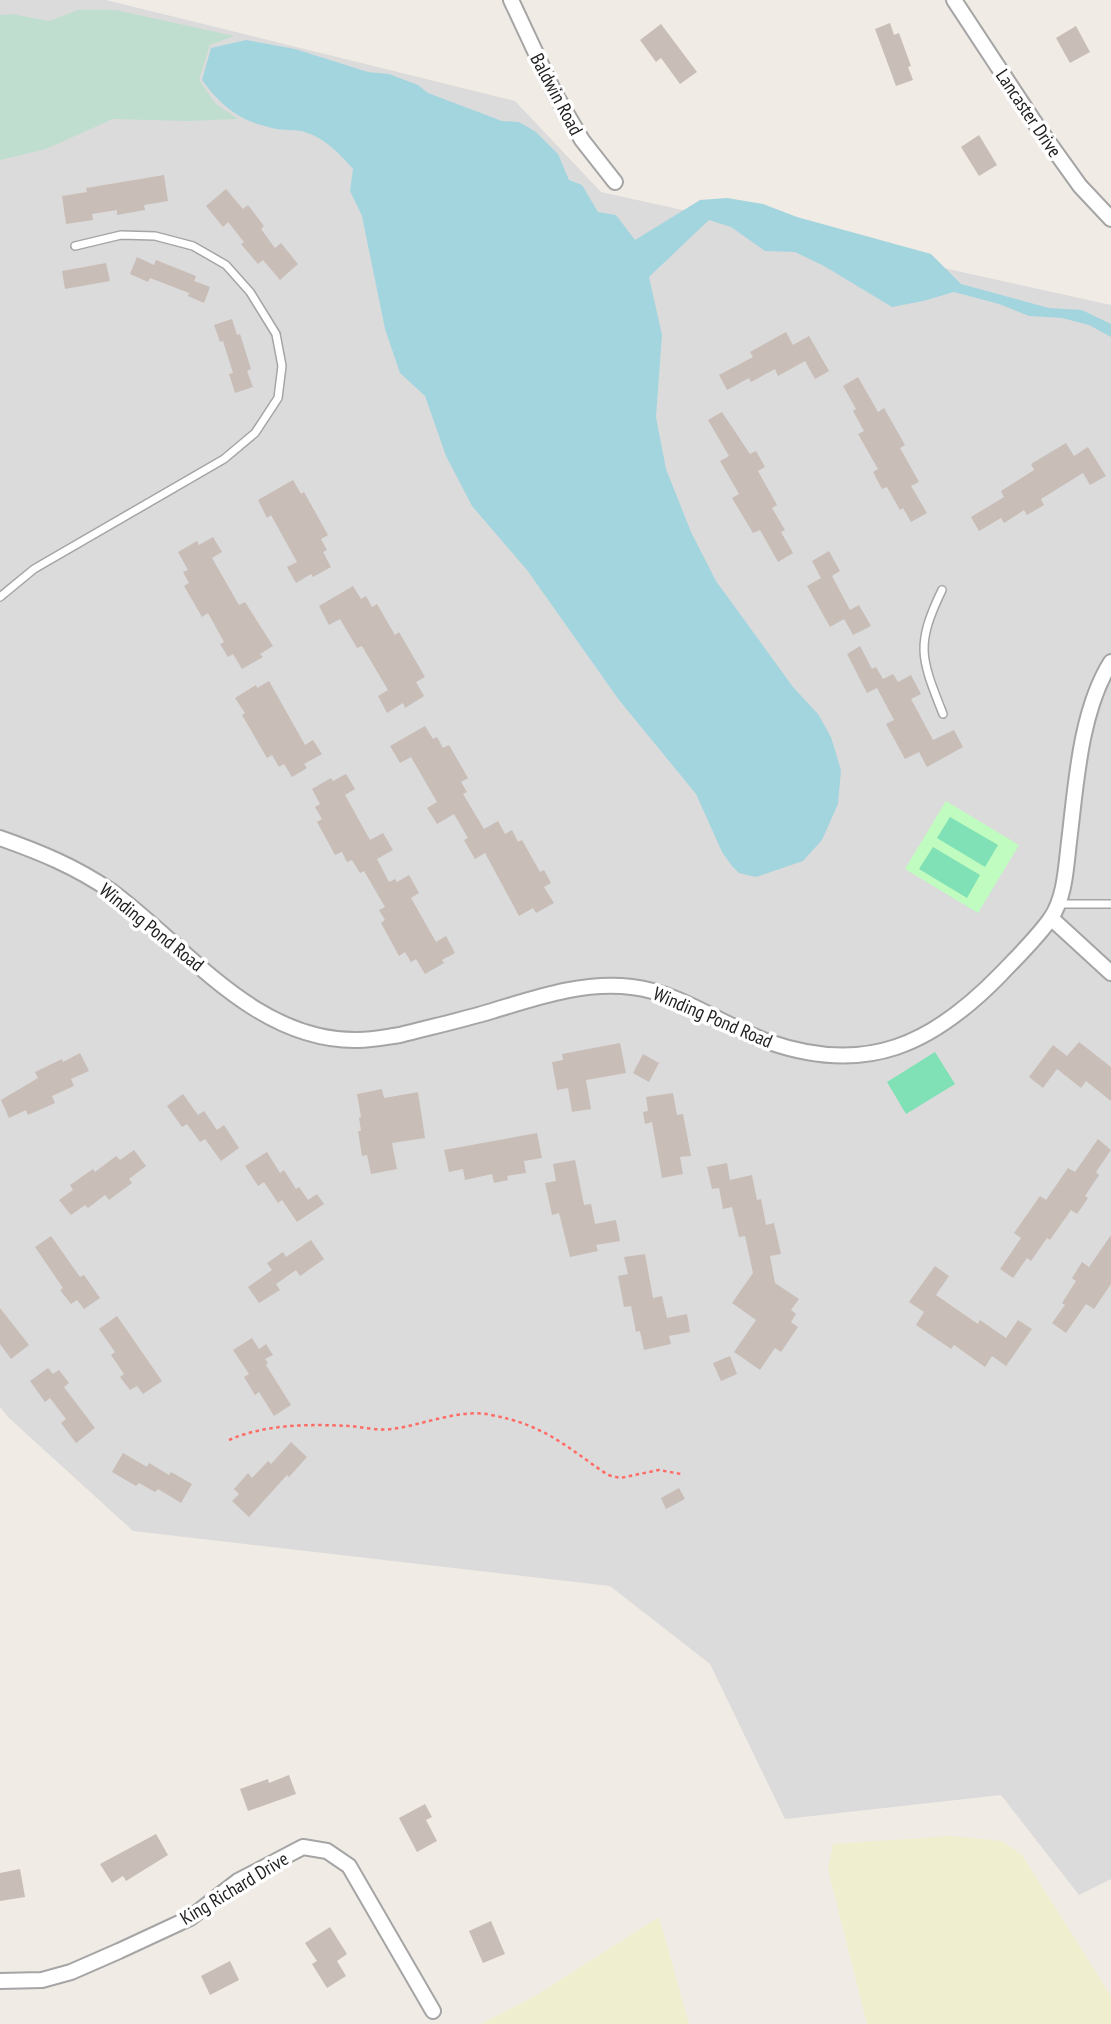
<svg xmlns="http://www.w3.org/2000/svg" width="1111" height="2024" viewBox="0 0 1111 2024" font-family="'PT Sans Narrow',sans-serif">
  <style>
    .residential { fill: #dcdbdb }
    .farmland { fill: #efefcf }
    .wetland { fill: #c0decf }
    .park { fill: #c0fbc0 }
    .pitch { fill: #7fe1b5 }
    .water { fill: #a3d5df }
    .building { fill: #c8bdb7 }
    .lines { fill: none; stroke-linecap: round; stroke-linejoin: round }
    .lane-casing { stroke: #a5a5a5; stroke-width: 10 }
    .street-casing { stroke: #a5a5a5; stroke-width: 18 }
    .path { stroke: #fe6c66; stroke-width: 2.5; stroke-dasharray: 3.5 3.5; stroke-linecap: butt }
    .lane { stroke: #fff; stroke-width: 7 }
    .street { stroke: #fff; stroke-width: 14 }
    .labels { text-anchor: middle; stroke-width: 7; stroke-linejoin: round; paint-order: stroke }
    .street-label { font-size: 19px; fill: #1e1e1e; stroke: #fff }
  </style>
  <rect width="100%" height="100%" fill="#f0ebe4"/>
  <!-- residential -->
  <path class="residential" d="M0 0H106L515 101 601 192 1111 305V1879L1079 1895 1001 1795 785 1819 710 1664 610 1586 133 1531 8 1417 0 1407Z"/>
  <!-- farmland -->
  <g class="farmland">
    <path d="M952 1836 1002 1841 1022 1855 1111 1996V2024H867L828 1869 833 1844Z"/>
    <path d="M659 1917 689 2024H481L535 1996Z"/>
  </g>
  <!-- wetland -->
  <path class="wetland" d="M78 10H116L234 36 210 45 199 80 216 104 238 119 187 121 113 119 46 149 0 160V15L12 14 49 21Z"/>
  <!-- park -->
  <path class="park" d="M946 801 1019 845 978 913 905 869Z"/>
  <!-- pitch -->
  <g class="pitch">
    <path d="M950 817 998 845 985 867 937 838Z"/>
    <path d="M933 847 980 875 967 898 919 869Z"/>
    <path d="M935 1052 955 1084 906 1114 887 1082Z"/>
  </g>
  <!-- water -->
  <path class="water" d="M246 40 295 49 368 72 389 74 418 85 428 93 502 121 519 122 536 132 558 154 569 180 582 185 598 212 616 215 635 240 700 200 727 198 763 204 797 217 931 254 961 284 1049 308 1082 310 1111 324V337L1089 325 1062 318 1029 316 999 304 954 292 923 301 892 307 824 266 795 252 765 251 731 227 709 220 649 277 662 335 656 417 666 469 691 532 716 581 793 687 818 714 831 737 841 770 838 804 822 840 803 861 756 877 739 873 732 866 722 852 696 794 619 700 527 570 472 506 446 456 425 396 400 373 385 329 362 216 350 191 353 169C340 154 325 138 305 132 295 129 283 131 272 128 239 121 221 106 202 80L211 48Z"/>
  <!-- building -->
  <g class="building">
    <path d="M890 23 894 35 899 33 911 66 908 67 913 80 896 86 875 29Z"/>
    <path d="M661 24 697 72 680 84 661 58 656 62 640 40Z"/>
    <path d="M1076 26 1090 52 1070 63 1056 38Z"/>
    <path d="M979 135 997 165 979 176 961 147Z"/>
    <path d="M164 175 168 201 144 205 145 210 117 215V210L92 214 93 220 66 224 62 196 87 192 86 188Z"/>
    <path d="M226 189 243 209 248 205 264 226 261 229 275 248 281 243 298 264 280 280 263 260 258 264 241 244 244 242 228 222 223 227 206 206Z"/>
    <path d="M137 257 154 265 156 260 196 276 194 281 210 287 204 303 188 296 189 293 150 278 148 282 130 274Z"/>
    <path d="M106 263 110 281 65 289 62 271Z"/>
    <path d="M232 319 237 335 240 334 251 369 247 371 253 387 235 393 229 374 233 373 223 341 220 342 214 325Z"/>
    <path d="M786 332 793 345 809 336 829 371 815 379 805 361 778 376 775 369 751 382 749 378 727 390 719 375 753 357 750 352Z"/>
    <path d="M858 377 878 412 884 408 905 445 900 448 919 482 911 486 927 513 911 522 903 508 900 510 887 487 882 489 873 472 878 469 858 434 864 431 853 411 856 409 843 386Z"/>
    <path d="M722 412 750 454 756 451 765 467 758 471 777 505 772 508 785 530 781 532 793 553 778 562 760 530 753 533 732 498 739 494 720 461 729 456 708 420Z"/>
    <path d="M1066 443 1074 456 1088 447 1106 476 1090 485 1083 473 1041 499 1044 505 1027 515 1024 510 1004 523 1001 518 979 531 971 517 1004 497 1001 491 1034 470 1031 464Z"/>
    <path d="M293 480 301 494 304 492 328 535 321 539 327 550 323 552 331 567 313 577 311 574 296 583 287 567 297 562 271 515 267 518 258 500Z"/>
    <path d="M213 537 222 552 212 558 239 605 245 602 273 646 260 654 263 657 242 669 233 654 228 657 220 644 224 642 208 613 202 617 184 586 189 583 183 572 188 570 178 552 197 541 199 545Z"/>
    <path d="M829 551 840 571 832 576 850 610 859 605 871 626 853 635 844 619 830 627 807 586 821 578 812 561Z"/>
    <path d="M353 586 361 599 366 596 372 607 377 604 395 635 399 632 425 677 416 682 424 696 405 708 403 703 387 713 378 696 388 690 362 646 357 648 340 619 329 625 319 606Z"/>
    <path d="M860 646 872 669 876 667 883 679 893 674 898 682 911 675 921 694 911 699 933 740 954 730 963 747 927 767 919 752 905 759 886 724 894 720 877 688 867 693 847 654Z"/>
    <path d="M269 681 305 745 313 740 322 754 304 764 307 768 292 777 284 764 279 767 272 755 267 758 242 715 245 713 235 698 256 685 257 688Z"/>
    <path d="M425 726 433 739 437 737 443 748 449 745 468 778 461 782 467 792 463 794 484 829 498 821 505 834 512 830 518 842 522 840 540 872 544 870 551 883 544 887 554 903 536 913 533 908 519 916 485 853 475 859 464 840 468 838 454 814 437 824 427 808 437 802 411 757 400 763 390 746Z"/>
    <path d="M346 774 355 789 345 795 370 840 383 833 393 850 377 859 389 882 395 879 397 882 409 875 419 893 411 898 436 942 446 936 455 953 442 960 444 963 425 974 416 959 411 962 405 952 399 956 381 923 385 920 379 910 385 907 364 871 360 873 352 860 347 862 342 852 335 855 317 822 322 819 315 807 320 804 312 789 331 778 333 781Z"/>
    <path d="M1079 1042 1111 1067V1101L1086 1081 1081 1088 1057 1069 1043 1088 1029 1077 1053 1045 1067 1056Z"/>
    <path d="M620 1043 626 1073 586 1080 591 1109 572 1112 568 1088 557 1090 552 1062 563 1060 562 1054Z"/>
    <path d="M80 1053 89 1071 71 1079 74 1086 52 1096 55 1103 28 1115 26 1110 9 1118 1 1100 38 1078 35 1072 62 1059 63 1062Z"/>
    <path d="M643 1054 659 1063 649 1082 633 1073Z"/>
    <path d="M382 1089 384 1098 418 1092 425 1138 392 1143 397 1169 371 1174 367 1155 362 1156 358 1131H361L359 1118 361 1117 357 1094Z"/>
    <path d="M673 1093 677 1115 683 1114 691 1156 680 1157 683 1174 662 1178 652 1122 645 1124 643 1112 648 1111 646 1097Z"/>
    <path d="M183 1094 198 1115 204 1111 217 1130 224 1125 239 1148 221 1161 205 1139 200 1142 187 1124 182 1127 167 1106Z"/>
    <path d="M537 1133 542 1158 524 1161 526 1173 507 1176 508 1180 494 1183 492 1174 465 1180 463 1169 449 1172 444 1150Z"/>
    <path d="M1098 1139 1111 1150 1096 1172 1099 1175 1085 1196 1088 1198 1077 1214 1071 1210 1050 1240 1047 1238 1031 1261 1027 1258 1013 1278 1000 1269 1021 1238 1014 1233 1040 1196 1046 1200 1068 1168 1075 1172Z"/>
    <path d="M134 1150 146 1166 129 1179 132 1183 109 1200 105 1195 88 1208 85 1205 71 1215 59 1200 73 1190 70 1185 93 1169 95 1172 116 1156 120 1160Z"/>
    <path d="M267 1152 280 1173 284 1170 296 1189 299 1187 308 1200 317 1194 324 1204 297 1222 282 1200 278 1203 264 1182 258 1186 245 1166Z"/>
    <path d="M575 1160 584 1205 591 1204 595 1224 616 1220 620 1241 596 1245 598 1251 570 1257 559 1213 552 1215 545 1183 556 1181 553 1164Z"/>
    <path d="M727 1163 730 1180 752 1175 757 1200 761 1199 766 1225 774 1223 781 1254 770 1256 775 1283 799 1299 791 1310 796 1314 791 1322 798 1327 781 1352 775 1348 760 1370 734 1352 756 1320 732 1303 753 1273 745 1236 739 1237 732 1207 723 1209 719 1188 712 1189 707 1167Z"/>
    <path d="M1111 1235V1284L1094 1309 1086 1304 1066 1333 1052 1323 1065 1305 1062 1303 1076 1281 1072 1278 1082 1262 1089 1267Z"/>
    <path d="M51 1236 80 1277 84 1275 100 1298 84 1309 77 1300 71 1304 60 1290 63 1288 35 1247Z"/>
    <path d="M311 1240 324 1259 300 1276 296 1270 276 1284 280 1290 259 1303 248 1287 272 1270 267 1263 283 1252 286 1257Z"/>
    <path d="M645 1254 653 1298 662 1296 667 1318 687 1314 690 1332 669 1336 671 1344 644 1350 640 1331 636 1332 631 1306 624 1307 618 1276 628 1274 624 1257Z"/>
    <path d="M935 1266 949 1276 936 1295 978 1324 980 1320 1006 1338 1018 1320 1032 1329 1006 1366 992 1356 985 1367 954 1345 951 1349 916 1325 924 1312 909 1302Z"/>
    <path d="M0 1308 29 1345 11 1359 0 1344Z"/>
    <path d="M117 1316 162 1381 143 1394 137 1386 130 1390 120 1377 124 1374 111 1355 115 1352 99 1329Z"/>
    <path d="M252 1338 259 1349 266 1344 273 1355 265 1359 268 1363 266 1365 291 1405 274 1416 259 1392 255 1395 244 1377 249 1374 233 1350Z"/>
    <path d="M730 1356 737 1374 721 1381 713 1363Z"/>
    <path d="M48 1368 53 1374 59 1370 69 1383 64 1387 95 1428 76 1443 61 1423 66 1419 50 1398 45 1402 30 1381Z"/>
    <path d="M291 1442 307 1457 289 1477 287 1475 249 1517 232 1501 239 1494 234 1489 248 1473 252 1478 268 1461 271 1464Z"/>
    <path d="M123 1453 147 1467 149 1463 169 1475 171 1472 192 1484 181 1503 158 1489 155 1492 139 1483 136 1486 112 1472Z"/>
    <path d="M679 1488 685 1499 666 1509 661 1498Z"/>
    <path d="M289 1775 296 1794 248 1811 240 1789 268 1779 269 1783Z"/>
    <path d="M425 1804 432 1817 426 1820 437 1841 417 1852 399 1818Z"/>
    <path d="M156 1834 168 1855 126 1881 123 1876 112 1883 100 1864Z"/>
    <path d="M20 1869 25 1897 0 1901V1873Z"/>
    <path d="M491 1921 505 1954 483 1963 469 1931Z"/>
    <path d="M330 1927 347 1954 337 1961 346 1976 327 1988 312 1964 317 1961 305 1943Z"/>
    <path d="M230 1961 239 1980 210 1995 201 1976Z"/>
  </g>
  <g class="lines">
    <!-- lane casing -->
    <g class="lane-casing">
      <g id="lane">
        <path d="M942 590C915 646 921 658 943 714"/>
        <path d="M0 597 34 569 224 459 255 433 278 398 282 366 276 334 250 292 226 265 193 246 155 236 121 235 75 246"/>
        <path d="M1058 904H1111"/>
      </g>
    </g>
    <!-- street casing -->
    <g class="street-casing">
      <g id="street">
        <path d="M511 0 554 92 582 140 615 182"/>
        <path d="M954 0 1037 126 1080 186 1111 219"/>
        <path d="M0 838C40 852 76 867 111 891 186 946 255 1042 358 1040 372 1040 386 1037 400 1035 431 1027 462 1020 492 1011 538 997 584 981 632 987 682 993 723 1026 769 1042 867 1076 933 1044 1001 974 1018 956 1037 938 1051 918 1065 897 1066 867 1069 842 1076 785 1080 711 1111 662"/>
        <path d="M1051 918 1111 973"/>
        <path d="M0 1981 42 1980 71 1972 119 1951 190 1918 238 1881 303 1847 327 1851 349 1866 433 2011"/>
      </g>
    </g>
    <!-- path -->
    <path class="path" d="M229 1440C265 1424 310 1424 349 1426 363 1427 378 1431 392 1429 423 1425 461 1408 491 1415 545 1425 565 1446 608 1475L620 1478 659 1470 681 1474"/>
    <!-- lane -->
    <use href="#lane" class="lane"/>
    <!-- street -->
    <use href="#street" class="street"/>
  </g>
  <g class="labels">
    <!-- street labels -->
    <g class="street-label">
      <text transform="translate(557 94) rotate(62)" y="7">Baldwin Road</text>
      <text transform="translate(1029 113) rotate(56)" y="7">Lancaster Drive</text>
      <text transform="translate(152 927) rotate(39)" y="7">Winding Pond Road</text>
      <text transform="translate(713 1017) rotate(23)" y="7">Winding Pond Road</text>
      <text transform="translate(234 1888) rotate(-31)" y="7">King Richard Drive</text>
    </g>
  </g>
</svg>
